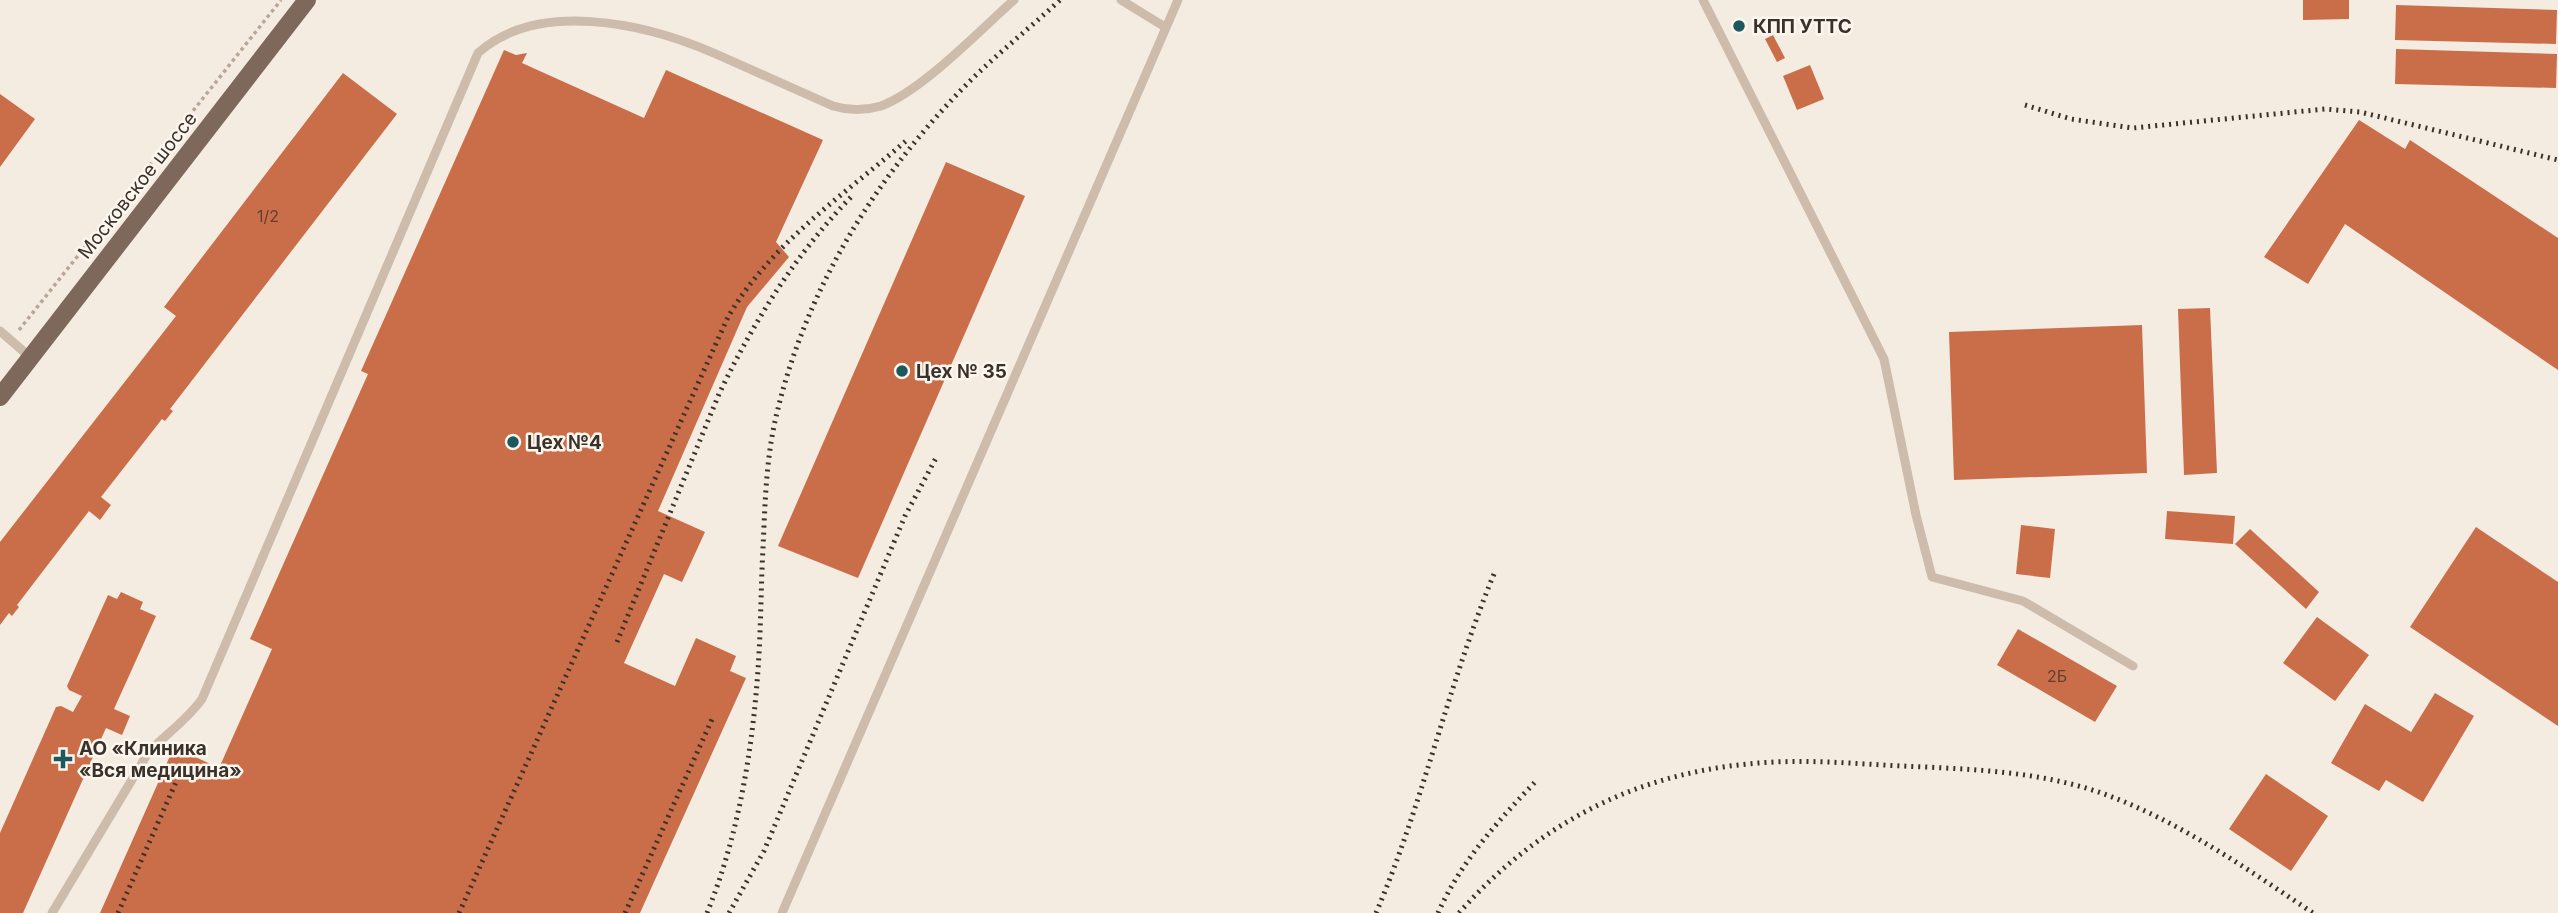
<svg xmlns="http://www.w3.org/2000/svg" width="2558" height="913" viewBox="0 0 2558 913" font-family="Inter,sans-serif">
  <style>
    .building { fill: #ca6d49 }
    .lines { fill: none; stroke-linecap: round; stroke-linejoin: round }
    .path { stroke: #baa695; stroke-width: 3.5; stroke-dasharray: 3.5 3.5; stroke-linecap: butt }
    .service { stroke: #cdbcab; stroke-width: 9 }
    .primary { stroke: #7d685b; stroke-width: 18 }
    .rail { stroke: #3b312b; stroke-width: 5; stroke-dasharray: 2 5; stroke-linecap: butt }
    .poi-dot { fill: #1e585f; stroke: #fbf6ee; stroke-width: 2.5 }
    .labels { text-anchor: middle; stroke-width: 5; stroke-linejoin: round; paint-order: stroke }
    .number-label { font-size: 16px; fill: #5f4032 }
    .poi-label { font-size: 19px; font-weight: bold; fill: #3b312b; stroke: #fbf6ee; text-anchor: start }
    .street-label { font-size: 19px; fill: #3b312b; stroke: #fbf6ee }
  </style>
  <rect width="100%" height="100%" fill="#f4ece1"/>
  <!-- building -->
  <g class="building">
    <path d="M2303 0H2349V19L2303 20Z"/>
    <path d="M2396 5 2557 10 2556 44 2395 40Z"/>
    <path d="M1740 19 1745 29 1738 32 1733 22Z"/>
    <path d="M1773 35 1785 58 1777 62 1765 39Z"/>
    <path d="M2396 49 2557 54 2556 88 2395 84Z"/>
    <path d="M504 50 516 55 527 53 522 63 644 118 666 70 823 140 776 242 789 257 747 307 658 511 705 532 682 582 664 574 624 663 675 686 696 638 736 656 730 671 746 678 640 913H100L174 747 219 768 272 649 250 639 368 374 361 371Z"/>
    <path d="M1810 65 1824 99 1797 110 1783 76Z"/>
    <path d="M343 73 397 114 170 409 173 411 165 421 162 419 101 497 111 505 100 520 89 511 17 605 19 607 12 616 9 613 0 625V542L176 316 164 307Z"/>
    <path d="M0 94 35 119 0 167Z"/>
    <path d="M2359 120 2405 149 2410 140 2558 238V370L2345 224 2308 284 2264 257Z"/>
    <path d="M946 162 1025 196 858 578 778 546Z"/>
    <path d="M2210 308 2217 473 2184 475 2178 309Z"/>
    <path d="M2142 325 2147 473 1954 480 1949 332Z"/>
    <path d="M2167 511 2235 516 2233 544 2165 539Z"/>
    <path d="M2021 525 2055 529 2050 578 2016 574Z"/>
    <path d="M2476 527 2558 582V726L2410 627Z"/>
    <path d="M2250 529 2319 592 2306 609 2235 544Z"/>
    <path d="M121 592 143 602 140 609 156 616 114 709 130 716 122 735 106 728 23 913H0V833L56 707 61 706 73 712 82 696 69 690 67 686 108 595 117 599Z"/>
    <path d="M2317 617 2369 655 2335 701 2283 663Z"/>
    <path d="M2018 629 2117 686 2095 722 1997 665Z"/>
    <path d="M2435 693 2474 716 2423 802 2386 780 2379 791 2331 763 2365 704 2411 732Z"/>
    <path d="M2266 774 2328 816 2291 871 2229 829Z"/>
  </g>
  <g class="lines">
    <!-- path -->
    <path class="path" d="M19 330 281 0"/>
    <!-- service -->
    <g class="service">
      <path d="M1121 0 1165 27"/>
      <path d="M1703 0 1884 359 1916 515 1932 577 2023 601 2133 666"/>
      <path d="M0 331 30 357"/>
      <path d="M52 913 148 753C166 734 187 720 202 699L478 53C537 0 643 22 716 54 755 71 794 89 833 106 850 111 864 111 881 106 922 91 980 30 1014 0"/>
      <path d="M782 913 1178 0"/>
    </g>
    <!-- primary -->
    <path class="primary" d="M0 397 307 0"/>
    <!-- rail -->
    <g class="rail">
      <path d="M2025 105 2071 119 2133 128 2325 109 2360 112 2558 160"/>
      <path d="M617 642 719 394C754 321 795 255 851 197"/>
      <path d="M118 913 180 773"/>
      <path d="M459 913 728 317C772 242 843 196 907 140"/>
      <path d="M625 913 713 717"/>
      <path d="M707 913C740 832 754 741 759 654 761 619 761 584 763 548 765 505 766 459 776 417 806 287 877 175 969 82 998 53 1030 28 1060 0"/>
      <path d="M729 913 764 851 905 516 936 458"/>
      <path d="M1376 913C1423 803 1448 685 1494 574"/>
      <path d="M1438 913C1461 861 1499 820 1537 780"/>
      <path d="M1459 913C1544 817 1647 768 1775 762 1818 760 1860 764 1902 766 1970 769 2042 771 2107 795 2182 823 2247 869 2313 913"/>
    </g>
  </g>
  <!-- markers -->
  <g class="poi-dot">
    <circle cx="1739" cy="26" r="7"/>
    <circle cx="902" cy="371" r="7"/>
    <circle cx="513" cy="442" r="7"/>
    <path d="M59.5 748.5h7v7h7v7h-7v7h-7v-7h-7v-7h7z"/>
  </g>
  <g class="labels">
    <!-- number labels -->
    <g class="number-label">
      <text x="268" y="222">1/2</text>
      <text x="2057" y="682">2Б</text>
    </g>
    <!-- poi labels -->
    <g class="poi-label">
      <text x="1753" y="33">КПП УТТС</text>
      <text x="916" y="378">Цех № 35</text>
      <text x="527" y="449">Цех №4</text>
      <text x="79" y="755">АО «Клиника<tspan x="79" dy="22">«Вся медицина»</tspan></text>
    </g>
    <!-- street labels -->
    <g class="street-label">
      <text transform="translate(137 185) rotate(-52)" y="7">Московское шоссе</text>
    </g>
  </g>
</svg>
